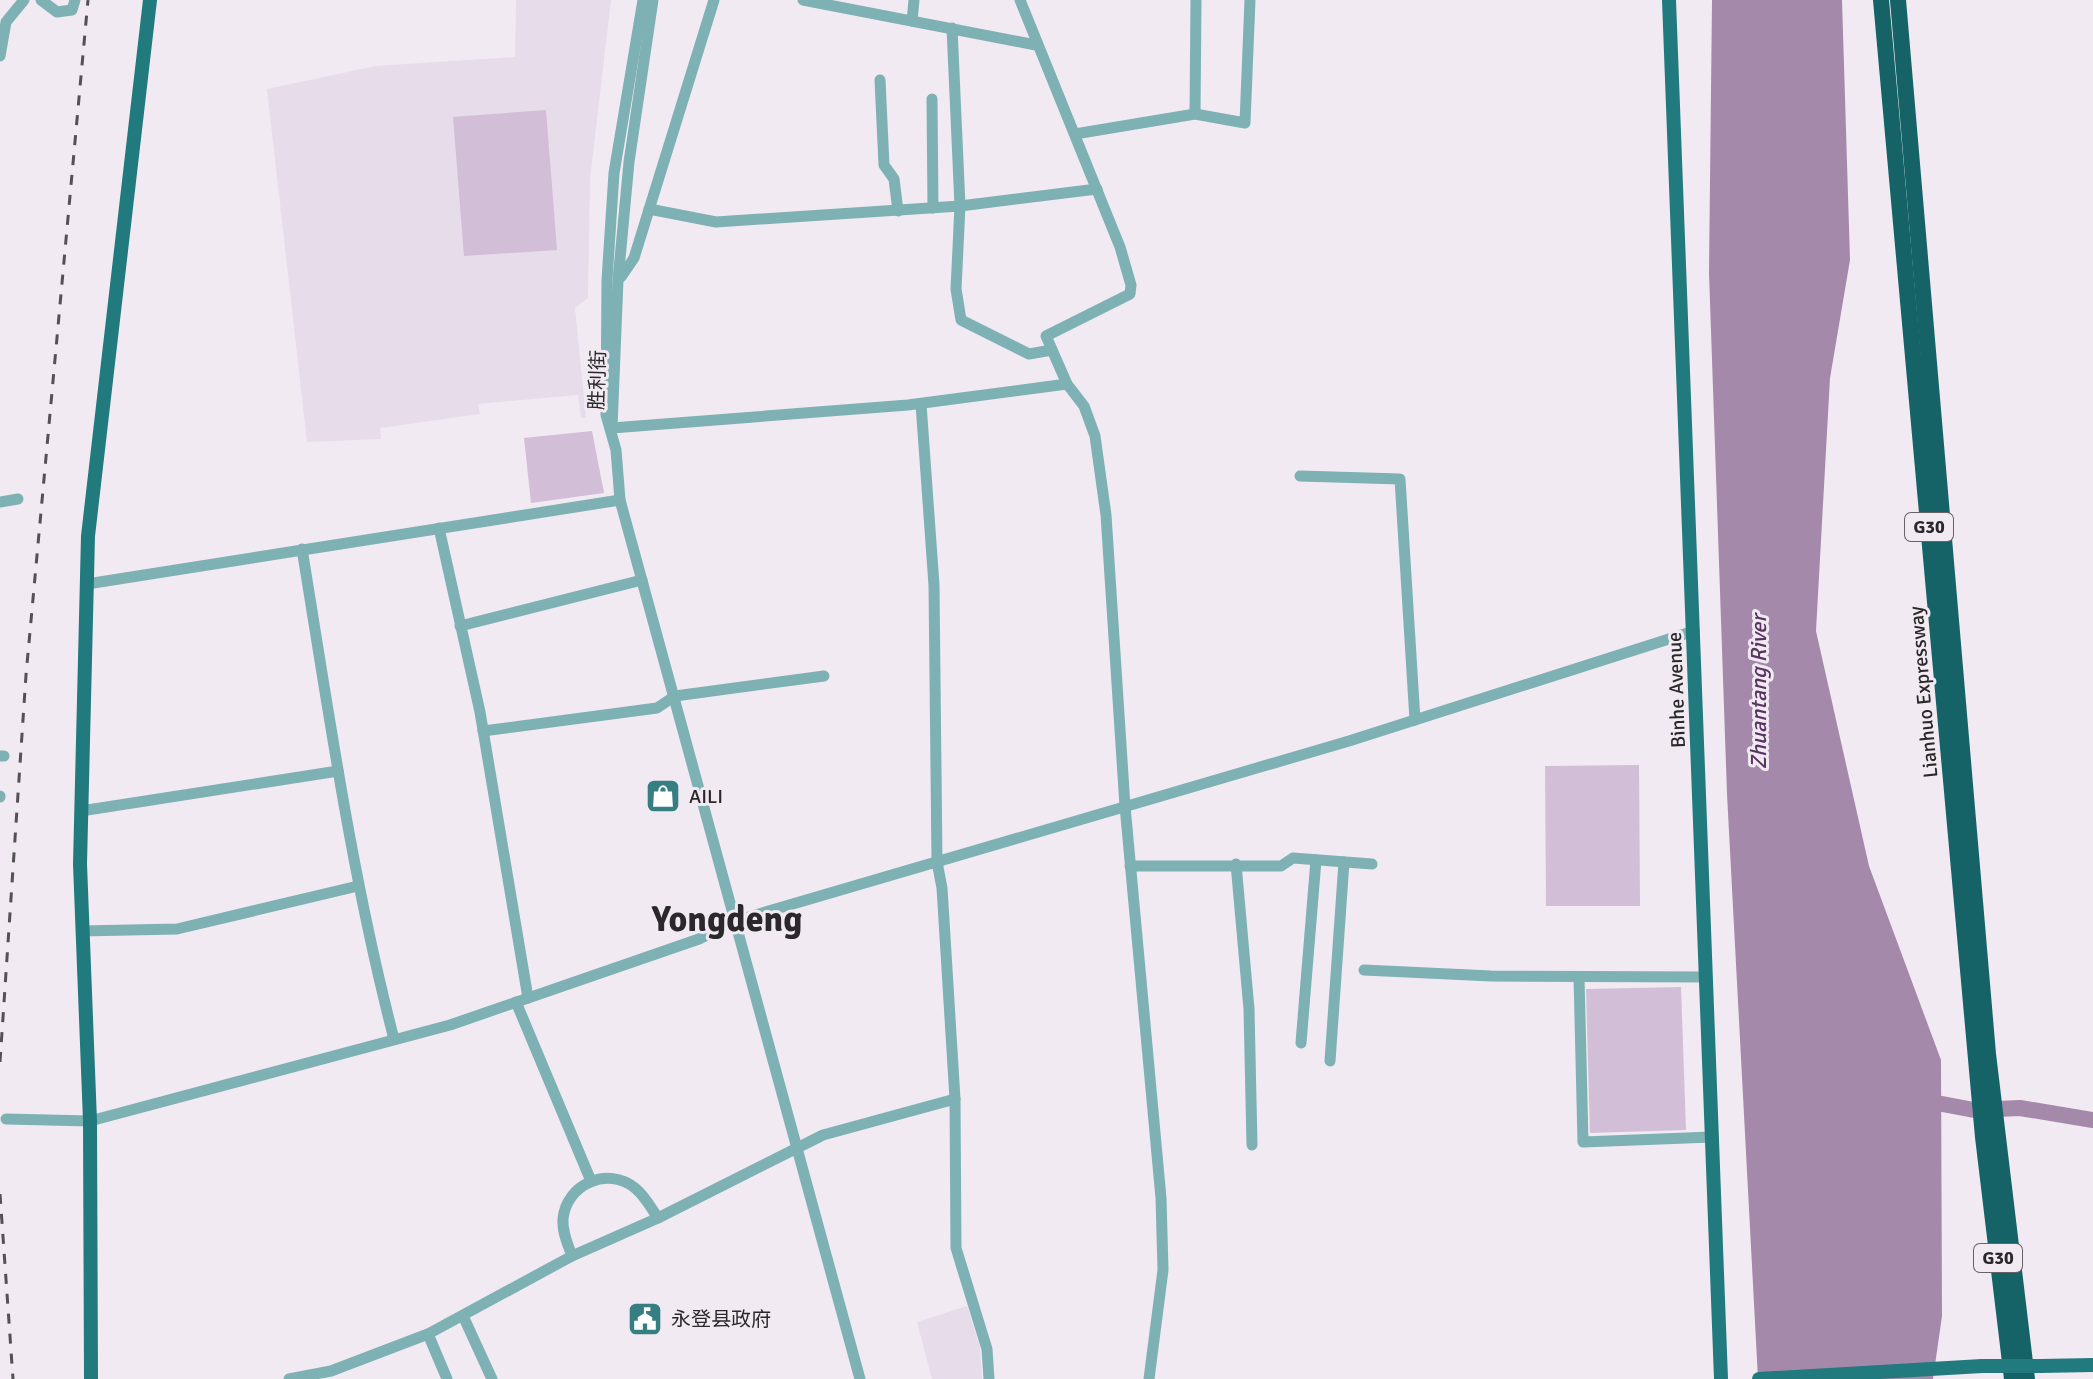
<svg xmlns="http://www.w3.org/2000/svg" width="2093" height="1379" viewBox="0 0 2093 1379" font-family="Signika,'Noto Sans SC',sans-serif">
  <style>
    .built { fill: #e7dcea }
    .green { fill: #d2bed7 }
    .water { fill: #a589ab }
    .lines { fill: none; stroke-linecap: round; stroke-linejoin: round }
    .river { stroke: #a589ab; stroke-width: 16 }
    .minor { stroke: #7eb1b3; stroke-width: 11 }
    .major { stroke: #207a7e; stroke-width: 14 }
    .highway { stroke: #156366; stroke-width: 16 }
    .rail { stroke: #545155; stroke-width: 3; stroke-dasharray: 10 10; stroke-linecap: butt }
    .major-bridge { stroke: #207a7e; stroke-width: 14 }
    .labels { text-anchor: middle; stroke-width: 6; stroke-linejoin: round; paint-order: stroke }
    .shield { fill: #f1eaf2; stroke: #666267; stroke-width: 2 }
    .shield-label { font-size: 18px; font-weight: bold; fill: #2b282b }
    .street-label { font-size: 20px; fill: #2b282b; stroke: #f1eaf2 }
    .poi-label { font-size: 20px; fill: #2b282b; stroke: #f1eaf2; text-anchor: start }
    .water-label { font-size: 22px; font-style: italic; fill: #593462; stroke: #f1eaf2 }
    .town-label { font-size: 36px; font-weight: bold; fill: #2b282b; stroke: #f1eaf2 }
  </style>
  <rect width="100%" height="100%" fill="#f1eaf2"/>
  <!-- built -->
  <g class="built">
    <path d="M516 0H611L590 179 588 298 575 308 586 418H581L578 395 478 404 480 414 380 428 381 439 307 442 267 89 376 66 515 57Z"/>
    <path d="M967 1306 980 1347 982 1379H932L917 1322Z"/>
  </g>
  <!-- green -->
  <g class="green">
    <path d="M546 110 557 250 464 256 453 117Z"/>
    <path d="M592 431 604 493 531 503 524 438Z"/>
    <path d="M1639 765 1640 906H1546L1545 766Z"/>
    <path d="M1681 987 1686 1130 1590 1133 1586 989Z"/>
  </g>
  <!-- water -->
  <path class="water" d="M1712 0H1842L1850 260 1830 378 1816 631 1869 866 1941 1060 1942 1316 1933 1379H1758L1727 794 1709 273Z"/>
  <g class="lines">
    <!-- river -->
    <path class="river" d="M1921 1100 1974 1110 2020 1108 2093 1120"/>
    <!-- minor -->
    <g class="minor">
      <path d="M41 0 57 12 72 10 75 0"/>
      <path d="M643 0 614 173 607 280 606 415 616 450 620 500 860 1379"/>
      <path d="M803 0 1036 45"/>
      <path d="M1020 0 1120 247 1131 285 1130 294 1046 336 1067 384 1084 406 1095 436 1106 515 1125 806 1161 1198 1163 1270 1149 1379"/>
      <path d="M912 21 914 0"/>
      <path d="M952 28 960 206 956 289 961 320 1029 354 1052 350"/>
      <path d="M0 56 6 22 24 0"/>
      <path d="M880 80 884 165 894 179 898 211"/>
      <path d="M932 99 933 208"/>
      <path d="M1195 114 1196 0"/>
      <path d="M1075 134 1195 114 1245 123 1250 0"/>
      <path d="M649 209 716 222 960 206 1097 189"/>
      <path d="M621 277 634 258 714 0"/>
      <path d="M921 404 934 585 937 862 942 888 955 1099 956 1248 987 1349 989 1379"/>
      <path d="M612 428 908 405 1067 384"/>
      <path d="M612 428 618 280 629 162 653 0"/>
      <path d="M1300 476 1400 479 1415 720"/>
      <path d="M0 502 18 499"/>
      <path d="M439 528 480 712 528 998"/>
      <path d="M302 549C329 714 352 878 394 1039"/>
      <path d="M87 584 620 500"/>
      <path d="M460 626 642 580"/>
      <path d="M483 731 657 708 675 696 824 676"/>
      <path d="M0 756H4"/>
      <path d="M0 796V797"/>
      <path d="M81 811 338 771"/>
      <path d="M1236 864 1249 1009 1252 1145"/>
      <path d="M1130 866H1281L1293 858 1372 864"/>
      <path d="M82 931 177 929 358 886"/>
      <path d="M1364 970 1491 976 1706 977"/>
      <path d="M1579 977 1583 1142 1712 1137"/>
      <path d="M516 1002 591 1181"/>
      <path d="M1301 1043 1316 860"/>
      <path d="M1330 1061 1344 862"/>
      <path d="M6 1119 90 1121 450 1025 699 939 735 921 1349 741 1694 631"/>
      <path d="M572 1256C568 1245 562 1232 563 1219 566 1184 608 1166 635 1188 645 1196 651 1208 658 1218"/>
      <path d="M464 1318 492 1379"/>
      <path d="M428 1334 447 1379"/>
      <path d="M289 1379 331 1371 428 1334 572 1256 658 1218 823 1135 955 1099"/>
    </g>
    <!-- major -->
    <g class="major">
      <path d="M1669 0 1721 1379"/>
      <path d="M2040 1366 2093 1365"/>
      <path d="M91 1379 90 1121 80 864 88 536 150 0"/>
      <path d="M1759 1379 1982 1366"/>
    </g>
    <!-- highway -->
    <g class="highway">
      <path d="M1881 0 1983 1137 2012 1379"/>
      <path d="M1898 0 1988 1054 2027 1379"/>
    </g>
    <!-- rail -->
    <g class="rail">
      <path d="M0 1062 26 675 88 0"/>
      <path d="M0 1194 13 1379"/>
    </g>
    <!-- major-bridge -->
    <path class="major-bridge" d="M1982 1366H2040"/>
  </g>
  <!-- icons -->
  <defs>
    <g id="shop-square" transform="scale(1.8)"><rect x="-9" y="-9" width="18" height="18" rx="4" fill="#357e81" stroke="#f1eaf2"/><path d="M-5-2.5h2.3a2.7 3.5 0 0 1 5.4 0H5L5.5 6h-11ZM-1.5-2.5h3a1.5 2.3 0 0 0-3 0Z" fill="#fff"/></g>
    <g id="civic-square" transform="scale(1.8)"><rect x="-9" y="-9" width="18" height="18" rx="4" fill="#357e81" stroke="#f1eaf2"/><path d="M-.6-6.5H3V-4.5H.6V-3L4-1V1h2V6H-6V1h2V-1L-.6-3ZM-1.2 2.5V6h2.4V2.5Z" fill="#fff"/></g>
  </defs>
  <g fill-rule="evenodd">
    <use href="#shop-square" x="663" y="796"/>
    <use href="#civic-square" x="645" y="1319"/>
  </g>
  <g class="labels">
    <!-- shield labels -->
    <g class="shield">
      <rect x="1905" y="513" width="48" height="28" rx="6"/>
      <rect x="1974" y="1244" width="48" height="28" rx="6"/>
    </g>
    <g class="shield-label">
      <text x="1929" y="533">G30</text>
      <text x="1998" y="1264">G30</text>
    </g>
    <!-- street labels -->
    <g class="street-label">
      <text transform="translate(597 380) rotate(-88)" y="7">胜利街</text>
      <text transform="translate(1676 690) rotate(-92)" y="7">Binhe Avenue</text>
      <text transform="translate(1923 692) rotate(-95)" y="7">Lianhuo Expressway</text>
    </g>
    <!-- poi labels -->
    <g class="poi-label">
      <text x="689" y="803">AILI</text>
      <text x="671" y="1326">永登县政府</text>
    </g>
    <!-- water labels -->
    <g class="water-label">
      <text transform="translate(1758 692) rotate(-90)" y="8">Zhuantang River</text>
    </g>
    <!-- town labels -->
    <g class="town-label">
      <text x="727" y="931">Yongdeng</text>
    </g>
  </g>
</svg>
